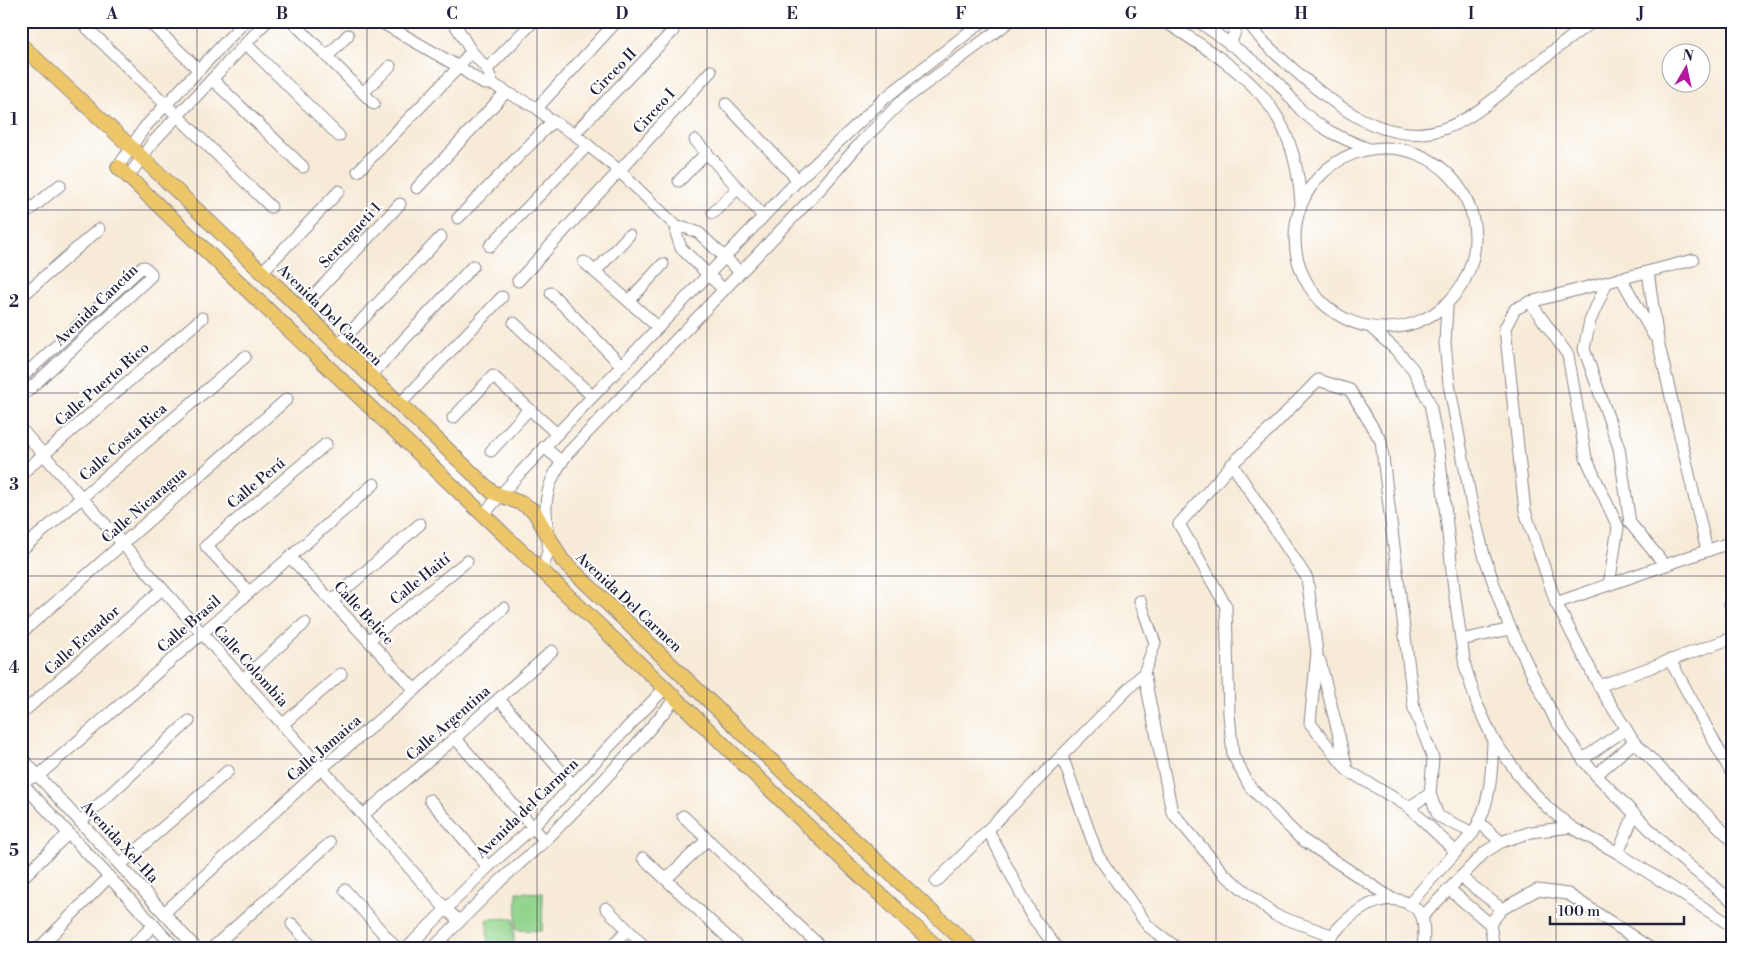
<svg xmlns="http://www.w3.org/2000/svg" width="1753" height="969" viewBox="0 0 1753 969" font-family="'Libre Bodoni',serif">
  <style>
    .green { fill: #91d48c; stroke: #5a7b64 }
    .lines { fill: none; stroke-linecap: round; stroke-linejoin: round }
    .minor-casing { stroke: #8c868a; stroke-width: 13 }
    .major-casing { stroke: #8c868a; stroke-width: 16 }
    .minor { stroke: #fff; stroke-width: 11 }
    .major { stroke: #ecc669; stroke-width: 14 }
    .grid { fill: none; stroke: #22223b; stroke-width: 1; stroke-opacity: 0.55 }
    .labels { text-anchor: middle; stroke-width: 4; stroke-linejoin: round; paint-order: stroke }
    .street-label { font-size: 15px; fill: #22223b; stroke: #fff }
    .neatline { fill: none; stroke: #22223b; stroke-width: 2 }
    .grid-label { font-size: 16px; text-anchor: middle; font-weight: bold; fill: #22223b }
  </style>
  <rect width="100%" height="100%" fill="#fff"/>
  <filter id="ink" filterUnits="userSpaceOnUse"><feTurbulence type="fractalNoise" baseFrequency=".02" numOctaves="2"/><feDisplacementMap in="SourceGraphic" scale="10" xChannelSelector="R" yChannelSelector="G"/><feConvolveMatrix kernelMatrix="1 2 1 2 8 2 1 2 1" color-interpolation-filters="sRGB"/></filter>
  <filter id="wash" filterUnits="userSpaceOnUse"><feTurbulence type="fractalNoise" baseFrequency=".0096" numOctaves="4" result="noise"/><feDisplacementMap in="SourceGraphic" scale="20" xChannelSelector="R" yChannelSelector="G"/><feGaussianBlur stdDeviation="1.12" result="paint"/><feColorMatrix in="noise" values="0 0 0 0 0 0 0 0 0 0 0 0 0 0 0 0 0 1.4 0 .05"/><feComposite in="paint" operator="in"/></filter>
  <g filter="url(#wash)">
    <rect width="100%" height="100%" fill="#f7ebd8"/>
    <!-- green -->
    <g class="green">
      <path d="M517 892 543 893 542 931 516 930Z"/>
      <path d="M514 918V948H488L487 919Z"/>
    </g>
  </g>
  <g filter="url(#ink)">
    <g class="lines">
      <!-- minor casing -->
      <g class="minor-casing">
        <g id="minor">
          <path d="M80 21 271 207"/>
          <path d="M148 21 199 70"/>
          <path d="M292 21 374 104"/>
          <path d="M379 21 459 67 484 84H493"/>
          <path d="M453 21 471 51 487 69 493 84 506 92 537 108 549 119 574 134 615 167 679 229"/>
          <path d="M1164 21C1243 72 1294 101 1301 203"/>
          <path d="M1198 21C1226 41 1256 61 1280 85 1287 93 1293 101 1300 109 1320 129 1343 139 1369 149"/>
          <path d="M1248 21C1259 40 1275 53 1292 68 1332 103 1385 148 1443 129 1478 117 1504 89 1533 67 1548 55 1563 43 1578 32 1583 28 1589 26 1593 21"/>
          <path d="M246 44 339 136"/>
          <path d="M1230 45 1239 21"/>
          <path d="M327 57 348 35"/>
          <path d="M487 69 534 21"/>
          <path d="M212 79 303 167"/>
          <path d="M363 93 390 66"/>
          <path d="M726 104 798 180"/>
          <path d="M537 108 617 21"/>
          <path d="M574 134 673 31"/>
          <path d="M695 140 763 216"/>
          <circle cx="1385" cy="238" r="90"/>
          <path d="M118 167 144 128 245 21"/>
          <path d="M358 171 459 67 471 51"/>
          <path d="M128 177 153 142 267 21"/>
          <path d="M679 181 707 152"/>
          <path d="M417 188 506 92"/>
          <path d="M21 199 31 209"/>
          <path d="M713 213 738 188"/>
          <path d="M21 217 60 185"/>
          <path d="M458 218 553 121"/>
          <path d="M679 229 676 233 681 248 724 290"/>
          <path d="M679 229 684 227 699 233 740 272"/>
          <path d="M490 246 588 145"/>
          <path d="M1693 260 1530 302 1515 309 1505 328 1525 511 1556 603 1599 686 1634 742 1732 840"/>
          <path d="M584 262 658 327"/>
          <path d="M262 272 339 191"/>
          <path d="M595 272 629 235"/>
          <path d="M1648 272 1658 341 1707 551"/>
          <path d="M1621 278 1654 336"/>
          <path d="M518 281 711 71"/>
          <path d="M1607 282 1590 321 1584 349 1619 448 1630 523 1665 565"/>
          <path d="M551 293 621 365"/>
          <path d="M21 297 99 229"/>
          <path d="M629 301 663 264"/>
          <path d="M1530 302 1568 355 1586 458 1618 527 1609 585"/>
          <path d="M1447 306 1445 343 1449 384 1473 511 1484 555 1505 616 1531 672 1555 719 1584 761 1596 775 1670 850 1732 901"/>
          <path d="M301 309 400 204"/>
          <path d="M514 323 592 396"/>
          <path d="M1369 326 1396 350 1413 369 1430 404 1439 452 1455 598 1465 666 1477 704 1493 739 1523 781 1548 808 1571 827 1618 853 1732 926"/>
          <path d="M338 345 441 237"/>
          <path d="M370 376 473 266"/>
          <path d="M21 378 141 268 144 267 151 273V276L21 397"/>
          <path d="M400 404 502 297"/>
          <path d="M453 418 493 376 557 434"/>
          <path d="M21 429 445 908 459 921"/>
          <path d="M544 447 562 462"/>
          <path d="M491 451 529 409"/>
          <path d="M1232 464 1307 578 1317 652 1310 723 1347 770 1409 807 1430 794 1433 758 1414 709 1381 441 1350 390 1318 380 1269 430 1232 464 1179 524 1226 606 1229 714 1233 755 1250 787 1300 838 1391 898"/>
          <path d="M21 474 202 318"/>
          <path d="M483 515 520 473 798 180 885 98 983 21"/>
          <path d="M21 550 245 357"/>
          <path d="M290 557 415 690"/>
          <path d="M540 570C555 549 545 529 546 506 547 485 556 469 568 453L823 186 861 142 901 102 1010 21"/>
          <path d="M249 592 206 546 326 444"/>
          <path d="M332 601 420 524"/>
          <path d="M1140 601 1155 643 1144 673 1172 812 1225 875 1275 915 1331 935"/>
          <path d="M1556 603 1732 542"/>
          <path d="M1730 605 1732 608"/>
          <path d="M21 633 287 399"/>
          <path d="M369 640 467 561"/>
          <path d="M1461 640 1511 629"/>
          <path d="M1670 660 1732 774"/>
          <path d="M1320 661 1346 764"/>
          <path d="M243 679 305 623"/>
          <path d="M1599 686 1732 638"/>
          <path d="M499 699 573 785"/>
          <path d="M21 714 162 589"/>
          <path d="M283 724 341 674"/>
          <path d="M455 738 545 841"/>
          <path d="M1062 756 1098 856 1148 926 1177 948"/>
          <path d="M21 757 196 948"/>
          <path d="M1583 759 1626 729"/>
          <path d="M1596 775 1634 742"/>
          <path d="M21 781 38 776 374 484"/>
          <path d="M21 782 175 948"/>
          <path d="M1430 794 1438 816 1473 833"/>
          <path d="M430 800 488 867"/>
          <path d="M1409 807 1456 852"/>
          <path d="M363 815 455 738 552 651"/>
          <path d="M683 816 822 948"/>
          <path d="M80 822 189 721"/>
          <path d="M1479 822 1501 842"/>
          <path d="M988 830 1034 919 1057 948"/>
          <path d="M1618 853 1634 815"/>
          <path d="M643 858 739 948"/>
          <path d="M120 865 228 771"/>
          <path d="M1461 877 1502 909"/>
          <path d="M21 879 69 833"/>
          <path d="M666 879 708 839"/>
          <path d="M936 882 1144 673"/>
          <path d="M1449 889 1490 924"/>
          <path d="M345 890 396 948"/>
          <path d="M1409 904 1473 833C1491 805 1492 771 1493 739"/>
          <path d="M606 908 646 948"/>
          <path d="M164 913 322 768 415 690 504 608"/>
          <path d="M1422 917 1485 852 1501 842 1531 832 1571 827"/>
          <path d="M292 924 314 948"/>
          <path d="M39 948 109 877"/>
          <path d="M130 948 154 925"/>
          <path d="M212 948 330 843"/>
          <path d="M407 948 488 867 532 828 665 688"/>
          <path d="M433 948 501 880 545 841 587 798 629 753 676 698"/>
          <path d="M610 948 627 930"/>
          <path d="M1324 948C1338 922 1378 887 1409 904 1415 907 1419 910 1422 917 1425 926 1424 938 1423 948"/>
          <path d="M1494 948 1490 924 1502 909 1537 890 1568 894 1650 948"/>
        </g>
      </g>
      <!-- major casing -->
      <g class="major-casing">
        <g id="major">
          <path d="M21 45 131 147 492 492 523 504 534 511 562 560 850 836 971 948"/>
          <path d="M118 167 665 688 840 857 938 948"/>
        </g>
      </g>
      <!-- minor -->
      <use href="#minor" class="minor"/>
      <!-- major -->
      <use href="#major" class="major"/>
    </g>
  </g>
  <!-- grid -->
  <path class="grid" d="M197 21V948M367 21V948M537 21V948M707 21V948M876 21V948M1046 21V948M1216 21V948M1386 21V948M1556 21V948M21 210H1732M21 393H1732M21 576H1732M21 759H1732"/>
  <g class="labels">
    <!-- street labels -->
    <g class="street-label">
      <text transform="translate(613 72) rotate(-46)" y="5">Circeo II</text>
      <text transform="translate(654 111) rotate(-48)" y="5">Circeo I</text>
      <text transform="translate(350 235) rotate(-47)" y="5">Serengueti 1</text>
      <text transform="translate(96 305) rotate(-44)" y="5">Avenida Cancún</text>
      <text transform="translate(330 315) rotate(44)" y="5">Avenida Del Carmen</text>
      <text transform="translate(102 384) rotate(-41)" y="5">Calle Puerto Rico</text>
      <text transform="translate(123 442) rotate(-41)" y="5">Calle Costa Rica</text>
      <text transform="translate(256 483) rotate(-40)" y="5">Calle Perú</text>
      <text transform="translate(144 505) rotate(-41)" y="5">Calle Nicaragua</text>
      <text transform="translate(420 579) rotate(-39)" y="5">Calle Haití</text>
      <text transform="translate(629 602) rotate(43)" y="5">Avenida Del Carmen</text>
      <text transform="translate(364 613) rotate(47)" y="5">Calle Belice</text>
      <text transform="translate(189 624) rotate(-41)" y="5">Calle Brasil</text>
      <text transform="translate(82 640) rotate(-42)" y="5">Calle Ecuador</text>
      <text transform="translate(251 666) rotate(48)" y="5">Calle Colombia</text>
      <text transform="translate(448 723) rotate(-41)" y="5">Calle Argentina</text>
      <text transform="translate(324 748) rotate(-41)" y="5">Calle Jamaica</text>
      <text transform="translate(527 808) rotate(-44)" y="5">Avenida del Carmen</text>
      <text transform="translate(120 842) rotate(47)" y="5">Avenida Xel-Ha</text>
    </g>
  </g>
  <!-- margin -->
  <rect width="1753" height="969" fill="none" stroke="#fff" stroke-width="55"/>
  <!-- north arrow -->
  <g transform="translate(1686 68) rotate(9)"><circle r="24" fill="#ffffff" stroke="#a7a7b1"/>
  <path d="M0-4L9 19L0 12L-9 19Z" fill="#b5179e"/>
  <text y="-8" font-size="14" font-weight="bold" text-anchor="middle" fill="#22223b">N</text>
  </g>
  <!-- scale -->
  <path d="M1550 916v8h134v-8" fill="none" stroke="#22223b" stroke-width="2.5"/>
  <text x="1558" y="916" font-size="15" fill="#22223b" stroke="#ffffff" stroke-width="4" paint-order="stroke">100 m</text>
  <rect x="28" y="28" width="1698" height="914" class="neatline"/>
  <g class="grid-label">
    <text x="112" y="19">A</text>
    <text x="282" y="19">B</text>
    <text x="452" y="19">C</text>
    <text x="622" y="19">D</text>
    <text x="792" y="19">E</text>
    <text x="961" y="19">F</text>
    <text x="1131" y="19">G</text>
    <text x="1301" y="19">H</text>
    <text x="1471" y="19">I</text>
    <text x="1641" y="19">J</text>
    <text x="14" y="125">1</text>
    <text x="14" y="307">2</text>
    <text x="14" y="490">3</text>
    <text x="14" y="673">4</text>
    <text x="14" y="856">5</text>
  </g>
</svg>
